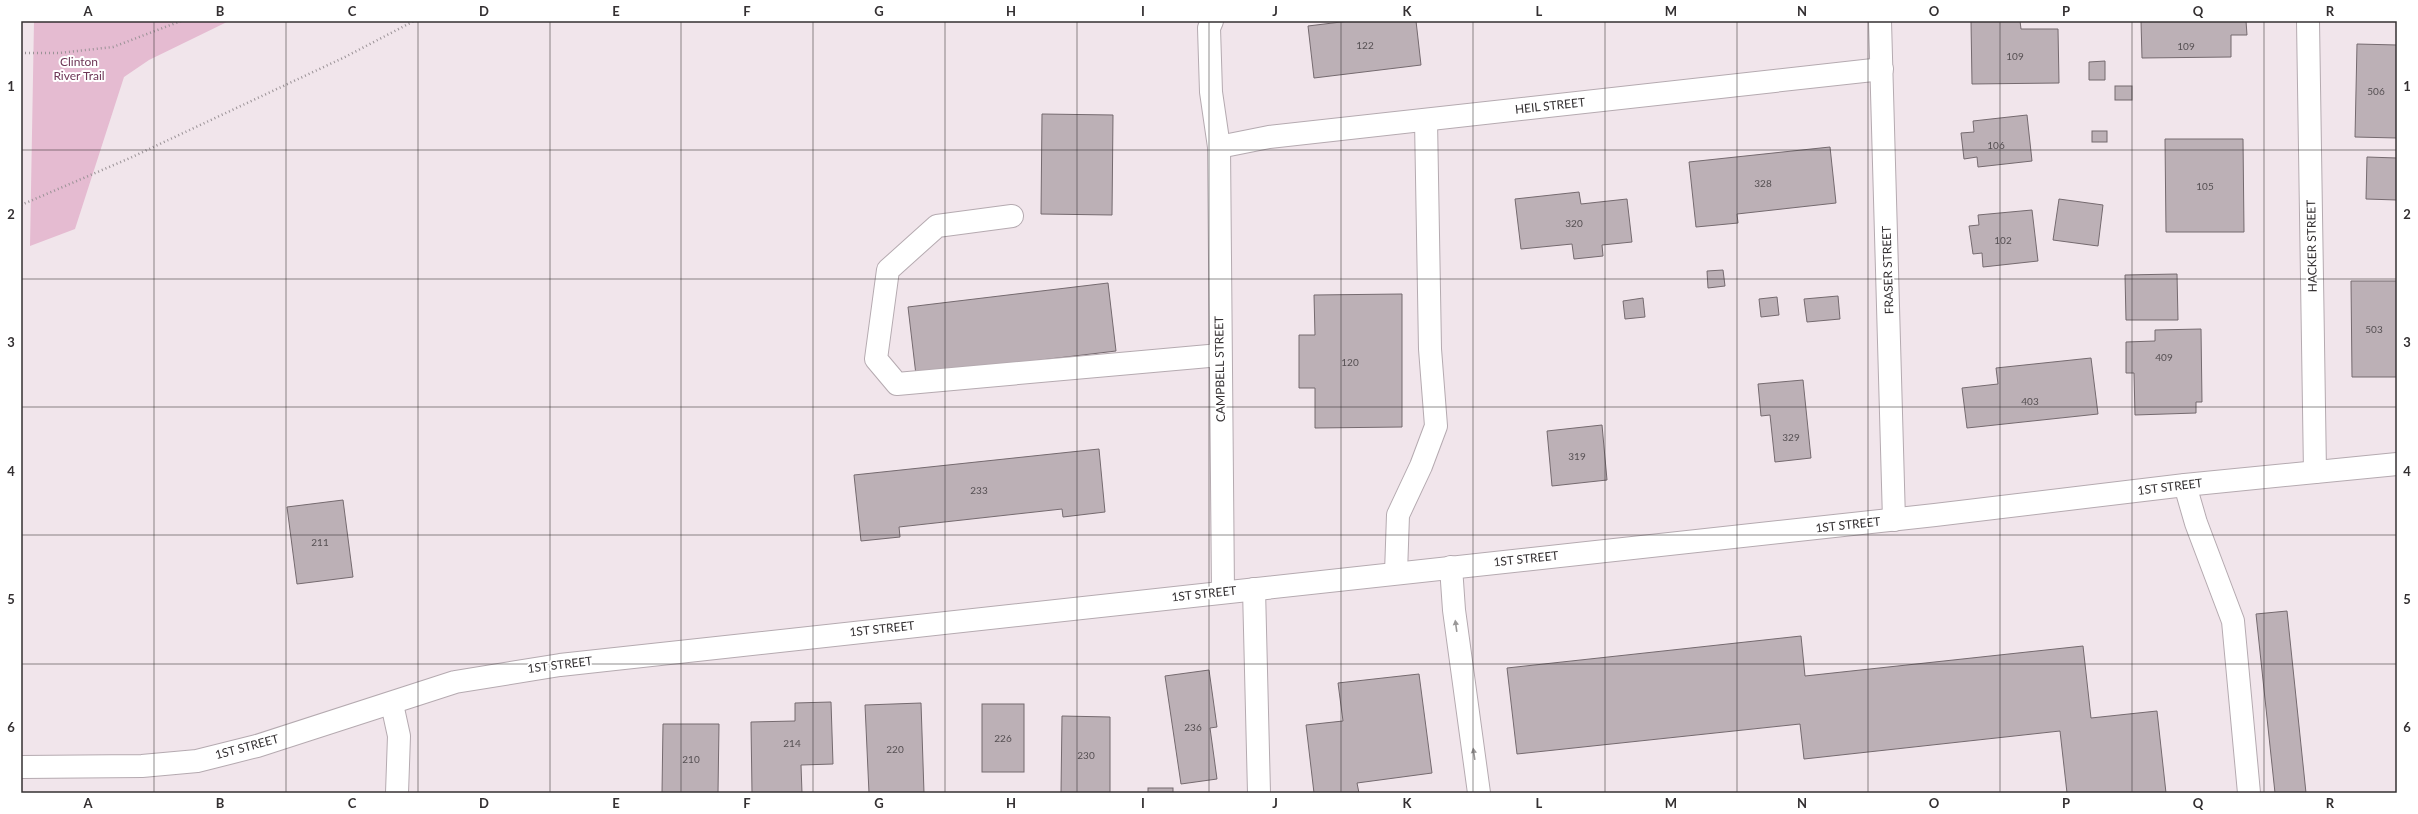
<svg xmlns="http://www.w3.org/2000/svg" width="2418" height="814" viewBox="0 0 2418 814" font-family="Lato,sans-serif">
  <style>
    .green { fill: #e5bbd1 }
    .building { fill: #bcb0b6; stroke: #756a6f }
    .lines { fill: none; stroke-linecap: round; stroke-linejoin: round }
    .minor-casing { stroke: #b5aab0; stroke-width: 24 }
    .path { stroke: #9a9296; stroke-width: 2.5; stroke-dasharray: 1 3; stroke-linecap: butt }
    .minor { stroke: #fff; stroke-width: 22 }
    .oneway { fill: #9a9898 }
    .grid { fill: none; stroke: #343032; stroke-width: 1; stroke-opacity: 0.55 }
    .labels { text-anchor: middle; stroke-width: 4; stroke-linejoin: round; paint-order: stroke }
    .number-label { font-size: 10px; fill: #565053 }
    .park-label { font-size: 12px; fill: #6e3757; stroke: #fff }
    .street-label { font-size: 12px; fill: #343032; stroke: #fff }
    .neatline { fill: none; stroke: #343032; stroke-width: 1.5 }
    .grid-label { font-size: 13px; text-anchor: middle; font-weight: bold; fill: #343032 }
  </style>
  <rect width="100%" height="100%" fill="#f1e5eb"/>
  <!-- green -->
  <path class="green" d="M34 21H229L149 60 124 77 75 229 30 246Z"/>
  <!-- building -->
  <g class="building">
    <path d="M1349 21H1416L1421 65 1314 78 1308 26Z"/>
    <path d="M1971 21H2020L2021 29H2058L2059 83 1972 84Z"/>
    <path d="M2141 21H2246L2247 35H2231V57L2142 58Z"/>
    <path d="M2357 44 2397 45V138L2355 137Z"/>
    <path d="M2105 61V80H2089V62Z"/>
    <rect x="2115" y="86" width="17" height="14"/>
    <path d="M1042 114 1113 115 1112 215 1041 214Z"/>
    <path d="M2027 115 2032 161 1978 167 1977 157 1964 159 1961 133 1974 132 1973 121Z"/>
    <rect x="2092" y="131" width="15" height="11"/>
    <path d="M2165 139H2243L2244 232H2166Z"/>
    <path d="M1830 147 1836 203 1737 214 1738 223 1696 227 1689 162Z"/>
    <path d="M2367 157 2397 158V200L2366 199Z"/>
    <path d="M1579 192 1581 204 1627 199 1632 242 1602 245 1603 256 1574 259 1572 244 1521 249 1515 199Z"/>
    <path d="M2059 199 2103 205 2098 246 2053 240Z"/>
    <path d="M2032 210 2038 261 1983 267 1982 253 1973 254 1969 226 1979 225 1978 215Z"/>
    <path d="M1723 270 1725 286 1708 288 1707 271Z"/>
    <path d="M2177 274 2178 320H2126L2125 275Z"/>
    <path d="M2351 281H2397V377H2352Z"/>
    <path d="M1108 283 1116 351 916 375 908 307Z"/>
    <path d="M1402 294V427L1315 428V388H1299V335H1315L1314 295Z"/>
    <path d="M1838 296 1840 319 1807 322 1804 299Z"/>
    <path d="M1777 297 1779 315 1761 317 1759 299Z"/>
    <path d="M1643 298 1645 317 1625 319 1623 301Z"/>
    <path d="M2201 329 2202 402H2196V413L2135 415 2134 373H2126V342L2155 341V330Z"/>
    <path d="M2091 358 2098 414 1967 428 1962 388 1998 384 1996 368Z"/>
    <path d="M1803 380 1811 458 1775 462 1770 415 1761 416 1758 384Z"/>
    <path d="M1602 425 1607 480 1552 486 1547 431Z"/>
    <path d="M1099 449 1105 512 1063 517 1062 509 899 527 900 537 861 541 854 475Z"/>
    <path d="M343 500 353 577 297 584 287 507Z"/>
    <path d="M2287 611 2306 793H2275L2256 614Z"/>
    <path d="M1801 636 1805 676 2083 646 2091 718 2157 711 2166 793H2067L2060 731 1804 759 1800 724 1517 754 1507 668Z"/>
    <path d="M1209 670 1217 727 1210 728 1217 779 1181 784 1165 676Z"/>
    <path d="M1419 674 1432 773 1357 783 1359 793H1314L1306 725 1343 721 1338 683Z"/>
    <path d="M831 702 833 764 801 765 802 793H752L751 722 795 721V703Z"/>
    <path d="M921 703 924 793H869L865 705Z"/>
    <rect x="982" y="704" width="42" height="68"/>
    <path d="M1062 716 1110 717V793H1061Z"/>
    <path d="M663 724H719L718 793H662Z"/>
    <rect x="1148" y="788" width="25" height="5"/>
  </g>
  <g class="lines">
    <!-- minor casing -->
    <g class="minor-casing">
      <g id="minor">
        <path d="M1212 21 1209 28 1211 92 1219 147 1223 592"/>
        <path d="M1880 21 1894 520"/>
        <path d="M2308 21 2315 472"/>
        <path d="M1219 147 1269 137 1882 69"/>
        <path d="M1012 216 937 226 888 270 876 359 897 384 1220 355"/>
        <path d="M2185 485 2196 523 2233 621 2249 793"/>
        <path d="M1451 567 1454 610 1479 793"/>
        <path d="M1396 573 1398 515 1421 466 1436 426 1430 349 1426 120"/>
        <path d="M1254 589 1259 793"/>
        <path d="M392 704 399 736 397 793"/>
        <path d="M21 767 142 766 197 761 257 746 455 682 560 665 1935 515 2185 485 2397 464"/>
      </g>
    </g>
    <!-- path -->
    <g class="path">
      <path d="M21 53H59L113 47 181 21"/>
      <path d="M21 205 130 158 345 57 414 21"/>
    </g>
    <!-- minor -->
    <use href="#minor" class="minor"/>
  </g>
  <!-- one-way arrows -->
  <defs><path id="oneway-solid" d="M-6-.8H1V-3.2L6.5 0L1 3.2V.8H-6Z"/></defs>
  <g class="oneway">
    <use href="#oneway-solid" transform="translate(1456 626) rotate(-98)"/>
    <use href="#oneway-solid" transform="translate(1474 754) rotate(-98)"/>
  </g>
  <!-- grid -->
  <path class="grid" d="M154 21V793M286 21V793M418 21V793M550 21V793M681 21V793M813 21V793M945 21V793M1077 21V793M1209 21V793M1341 21V793M1473 21V793M1605 21V793M1737 21V793M1868 21V793M2000 21V793M2132 21V793M2264 21V793M21 150H2397M21 279H2397M21 407H2397M21 535H2397M21 664H2397"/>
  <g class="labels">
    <!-- number labels -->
    <g class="number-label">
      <text x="1365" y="49">122</text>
      <text x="2186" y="50">109</text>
      <text x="2015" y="60">109</text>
      <text x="2376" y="95">506</text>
      <text x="1996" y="149">106</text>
      <text x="1763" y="187">328</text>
      <text x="2205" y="190">105</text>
      <text x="1574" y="227">320</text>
      <text x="2003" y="244">102</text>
      <text x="2374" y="333">503</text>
      <text x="2164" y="361">409</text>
      <text x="1350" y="366">120</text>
      <text x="2030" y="405">403</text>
      <text x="1791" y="441">329</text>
      <text x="1577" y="460">319</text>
      <text x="979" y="494">233</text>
      <text x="320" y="546">211</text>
      <text x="1193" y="731">236</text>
      <text x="1003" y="742">226</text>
      <text x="792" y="747">214</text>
      <text x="895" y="753">220</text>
      <text x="1086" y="759">230</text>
      <text x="691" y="763">210</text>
    </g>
    <!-- park labels -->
    <g class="park-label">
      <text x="79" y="66">Clinton<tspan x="79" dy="14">River Trail</tspan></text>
    </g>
    <!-- street labels -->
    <g class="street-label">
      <text transform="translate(1550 106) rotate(-6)" y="4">HEIL STREET</text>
      <text transform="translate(2312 246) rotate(-91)" y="4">HACKER STREET</text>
      <text transform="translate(1888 270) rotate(-92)" y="4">FRASER STREET</text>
      <text transform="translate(1220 369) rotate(-91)" y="4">CAMPBELL STREET</text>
      <text transform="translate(2170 487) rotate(-7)" y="4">1ST STREET</text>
      <text transform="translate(1848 525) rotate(-6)" y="4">1ST STREET</text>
      <text transform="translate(1526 559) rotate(-6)" y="4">1ST STREET</text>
      <text transform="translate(1204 594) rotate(-6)" y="4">1ST STREET</text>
      <text transform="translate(882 629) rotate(-6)" y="4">1ST STREET</text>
      <text transform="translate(560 665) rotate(-7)" y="4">1ST STREET</text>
      <text transform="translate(247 747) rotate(-15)" y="4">1ST STREET</text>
    </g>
  </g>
  <!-- border -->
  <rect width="2418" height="814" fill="none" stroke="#ffffff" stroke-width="44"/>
  <rect x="22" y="22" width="2374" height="770" class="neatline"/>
  <g class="grid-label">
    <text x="88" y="16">A</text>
    <text x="220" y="16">B</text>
    <text x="352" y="16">C</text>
    <text x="484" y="16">D</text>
    <text x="616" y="16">E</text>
    <text x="747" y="16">F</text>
    <text x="879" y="16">G</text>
    <text x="1011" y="16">H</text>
    <text x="1143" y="16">I</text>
    <text x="1275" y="16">J</text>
    <text x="1407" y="16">K</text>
    <text x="1539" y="16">L</text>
    <text x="1671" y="16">M</text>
    <text x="1802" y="16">N</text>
    <text x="1934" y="16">O</text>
    <text x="2066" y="16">P</text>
    <text x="2198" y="16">Q</text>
    <text x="2330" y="16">R</text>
    <text x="11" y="91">1</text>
    <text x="2407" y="91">1</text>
    <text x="11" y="219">2</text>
    <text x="2407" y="219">2</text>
    <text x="11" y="347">3</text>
    <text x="2407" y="347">3</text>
    <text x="11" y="476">4</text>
    <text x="2407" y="476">4</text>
    <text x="11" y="604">5</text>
    <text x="2407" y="604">5</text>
    <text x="11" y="732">6</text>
    <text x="2407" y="732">6</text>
    <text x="88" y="808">A</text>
    <text x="220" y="808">B</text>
    <text x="352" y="808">C</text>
    <text x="484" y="808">D</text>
    <text x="616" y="808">E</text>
    <text x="747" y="808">F</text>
    <text x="879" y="808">G</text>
    <text x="1011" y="808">H</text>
    <text x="1143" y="808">I</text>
    <text x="1275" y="808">J</text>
    <text x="1407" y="808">K</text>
    <text x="1539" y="808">L</text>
    <text x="1671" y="808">M</text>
    <text x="1802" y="808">N</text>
    <text x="1934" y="808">O</text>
    <text x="2066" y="808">P</text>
    <text x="2198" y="808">Q</text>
    <text x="2330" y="808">R</text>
  </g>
</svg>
